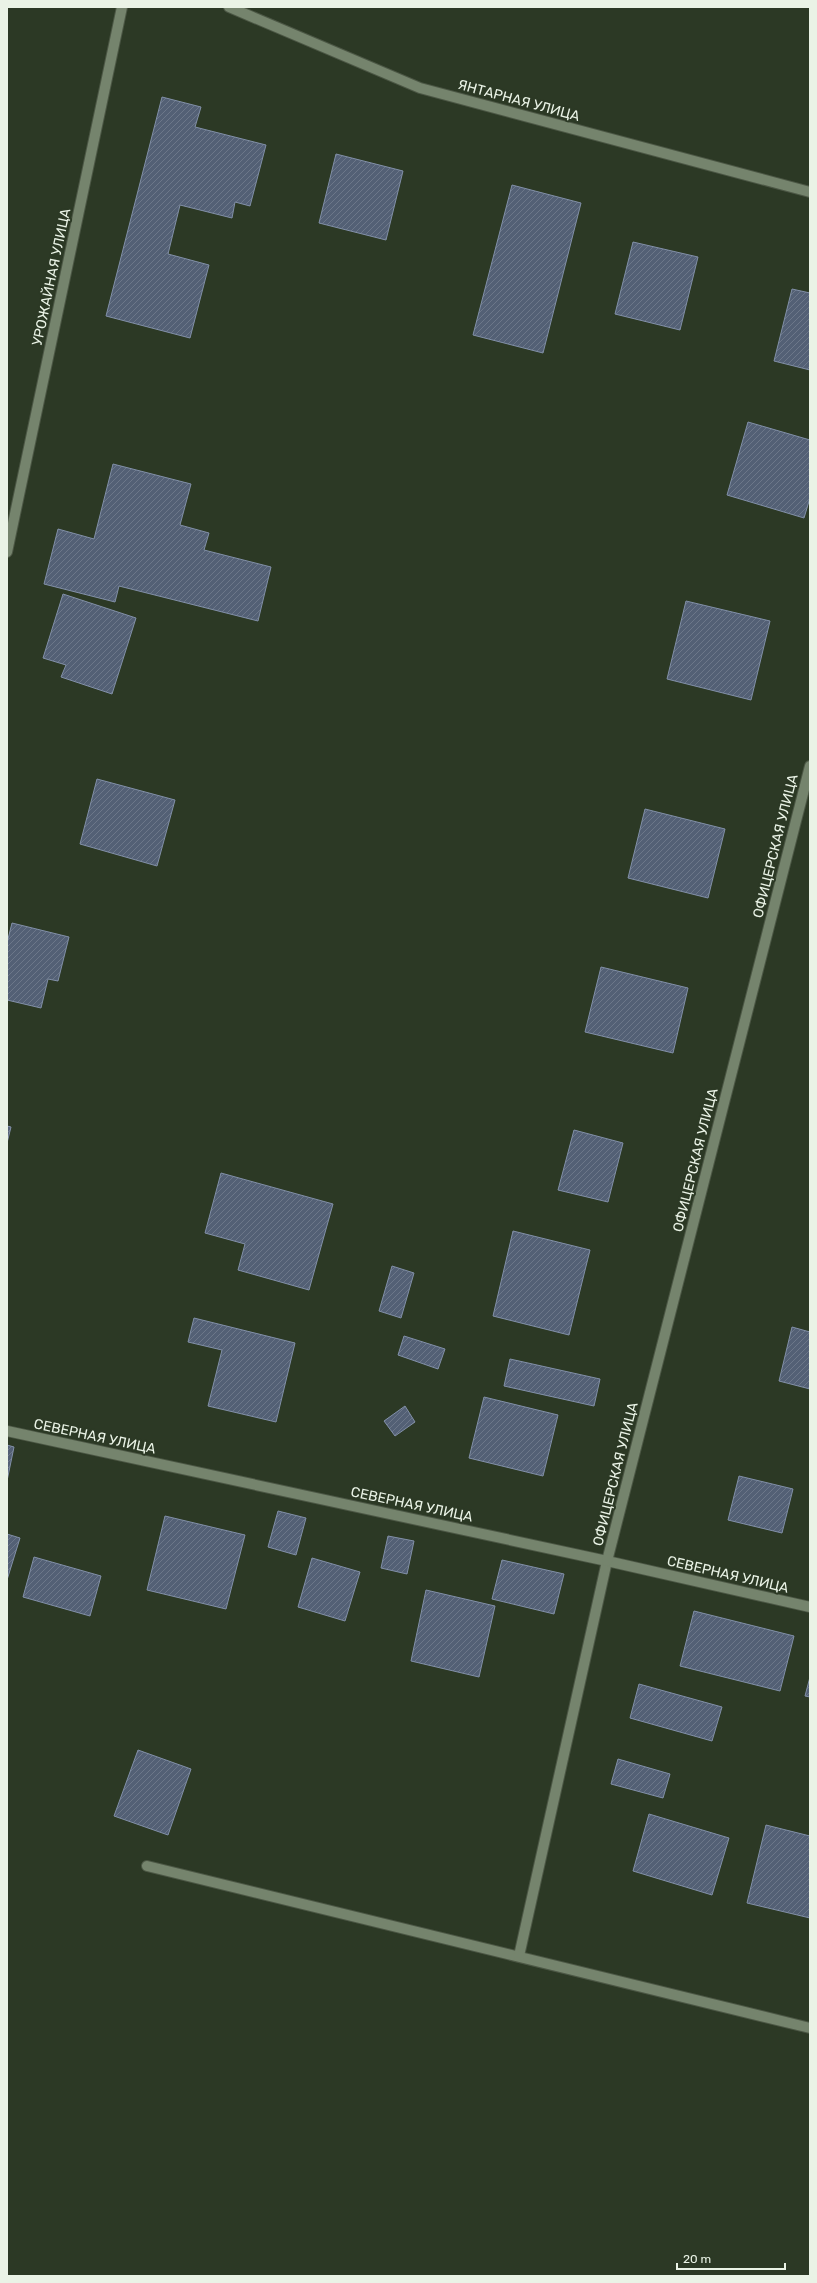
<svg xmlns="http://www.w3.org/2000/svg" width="817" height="2283" viewBox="0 0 817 2283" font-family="Rubik,sans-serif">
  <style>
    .building { fill: url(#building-hatch); stroke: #8290a8 }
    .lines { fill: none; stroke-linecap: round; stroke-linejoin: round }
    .service-casing { stroke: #4c5745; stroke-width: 12 }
    .minor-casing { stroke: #4c5745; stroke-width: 12 }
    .service { stroke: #75846d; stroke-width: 10 }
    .minor { stroke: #75846d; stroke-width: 10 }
    .labels { text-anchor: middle; stroke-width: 4; stroke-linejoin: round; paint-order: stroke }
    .street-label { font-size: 14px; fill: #eaf3e6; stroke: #2c3925 }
  </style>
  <defs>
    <pattern id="building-hatch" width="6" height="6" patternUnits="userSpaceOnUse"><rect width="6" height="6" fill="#536075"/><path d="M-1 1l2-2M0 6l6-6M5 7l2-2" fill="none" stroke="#6c7789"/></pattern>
  </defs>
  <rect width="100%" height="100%" fill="#2c3925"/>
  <!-- building -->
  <g class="building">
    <path d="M162 97 201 107 195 127 266 145 250 206 235 202 232 218 180 205 168 254 209 265 190 338 106 316Z"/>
    <path d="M336 154 403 171 386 240 319 223Z"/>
    <path d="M512 185 581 203 543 353 473 335Z"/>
    <path d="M633 242 698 257 680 330 615 314Z"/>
    <path d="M792 289 810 293V370L774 361Z"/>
    <path d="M748 422 810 440V498L804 518 727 495Z"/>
    <path d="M113 464 191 484 180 525 209 533 204 550 271 567 258 621 119 586 115 602 44 584 58 529 94 539Z"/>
    <path d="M63 594 136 618 112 694 61 677 66 665 43 658Z"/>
    <path d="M686 601 770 621 751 700 667 679Z"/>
    <path d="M97 779 175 800 157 866 80 844Z"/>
    <path d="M645 809 725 829 708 898 628 878Z"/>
    <path d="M12 923 69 937 58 981 48 979 41 1008 7 1000V943Z"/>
    <path d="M601 967 688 988 673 1053 585 1032Z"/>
    <path d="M7 1126 11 1127 7 1143Z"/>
    <path d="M574 1130 623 1143 608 1202 558 1190Z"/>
    <path d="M221 1173 333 1204 309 1290 238 1270 245 1244 205 1233Z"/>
    <path d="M513 1231 590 1250 569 1335 493 1316Z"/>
    <path d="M392 1266 414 1273 401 1318 379 1311Z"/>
    <path d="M194 1318 295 1343 276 1422 208 1406 222 1350 188 1342Z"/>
    <path d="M792 1327 810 1332V1389L779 1381Z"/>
    <path d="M404 1336 445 1349 438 1369 398 1355Z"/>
    <path d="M510 1359 600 1379 594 1406 504 1386Z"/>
    <path d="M484 1397 558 1415 543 1476 469 1458Z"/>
    <path d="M405 1406 415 1422 395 1436 384 1421Z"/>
    <path d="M7 1445 14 1447 7 1481Z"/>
    <path d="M739 1476 793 1489 782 1533 728 1520Z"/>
    <path d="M278 1511 306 1518 296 1555 268 1547Z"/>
    <path d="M165 1516 245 1535 226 1609 147 1590Z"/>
    <path d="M7 1534 20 1538 7 1580Z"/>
    <path d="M388 1536 414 1541 407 1574 381 1568Z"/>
    <path d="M34 1557 101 1576 90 1616 23 1597Z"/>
    <path d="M312 1558 360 1572 345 1621 298 1607Z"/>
    <path d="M502 1560 564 1574 554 1614 492 1599Z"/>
    <path d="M426 1590 495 1606 479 1677 411 1661Z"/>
    <path d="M694 1611 794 1636 780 1691 680 1666Z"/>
    <path d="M810 1677V1697L805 1696Z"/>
    <path d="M639 1684 722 1707 712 1741 630 1718Z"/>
    <path d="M138 1750 191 1769 168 1835 114 1816Z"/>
    <path d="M618 1759 670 1774 663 1798 611 1784Z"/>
    <path d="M649 1814 729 1838 712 1895 633 1871Z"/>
    <path d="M766 1825 810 1836V1918L747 1903Z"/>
  </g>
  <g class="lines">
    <!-- service casing -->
    <g class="service-casing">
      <g id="service">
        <path d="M147 1866 810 2028"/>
        <path d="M519 1956 607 1561"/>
      </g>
    </g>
    <!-- minor casing -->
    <g class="minor-casing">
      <g id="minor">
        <path d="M229 7 420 88 810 192"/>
        <path d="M7 552 122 7"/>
        <path d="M7 1431 607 1561 810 1607"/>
        <path d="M607 1561 810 766"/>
      </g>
    </g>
    <!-- service -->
    <use href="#service" class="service"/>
    <!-- minor -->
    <use href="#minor" class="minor"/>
  </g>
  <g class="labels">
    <!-- street labels -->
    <g class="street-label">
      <text transform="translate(519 100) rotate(15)" y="5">ЯНТАРНАЯ УЛИЦА</text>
      <text transform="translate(51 277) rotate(-78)" y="5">УРОЖАЙНАЯ УЛИЦА</text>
      <text transform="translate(775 846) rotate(-76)" y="5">ОФИЦЕРСКАЯ УЛИЦА</text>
      <text transform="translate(695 1160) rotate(-76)" y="5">ОФИЦЕРСКАЯ УЛИЦА</text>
      <text transform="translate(95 1436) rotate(12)" y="5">СЕВЕРНАЯ УЛИЦА</text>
      <text transform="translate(615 1474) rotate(-76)" y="5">ОФИЦЕРСКАЯ УЛИЦА</text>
      <text transform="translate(412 1504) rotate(12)" y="5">СЕВЕРНАЯ УЛИЦА</text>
      <text transform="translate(728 1574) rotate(13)" y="5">СЕВЕРНАЯ УЛИЦА</text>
    </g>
  </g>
  <!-- border -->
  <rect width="817" height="2283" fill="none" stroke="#eaf3e6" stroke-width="16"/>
  <!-- scale -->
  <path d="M677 2263v6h108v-6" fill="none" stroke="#eaf3e6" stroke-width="2"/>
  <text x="683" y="2263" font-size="12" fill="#eaf3e6" stroke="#2c3925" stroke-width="3" paint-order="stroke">20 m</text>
</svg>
